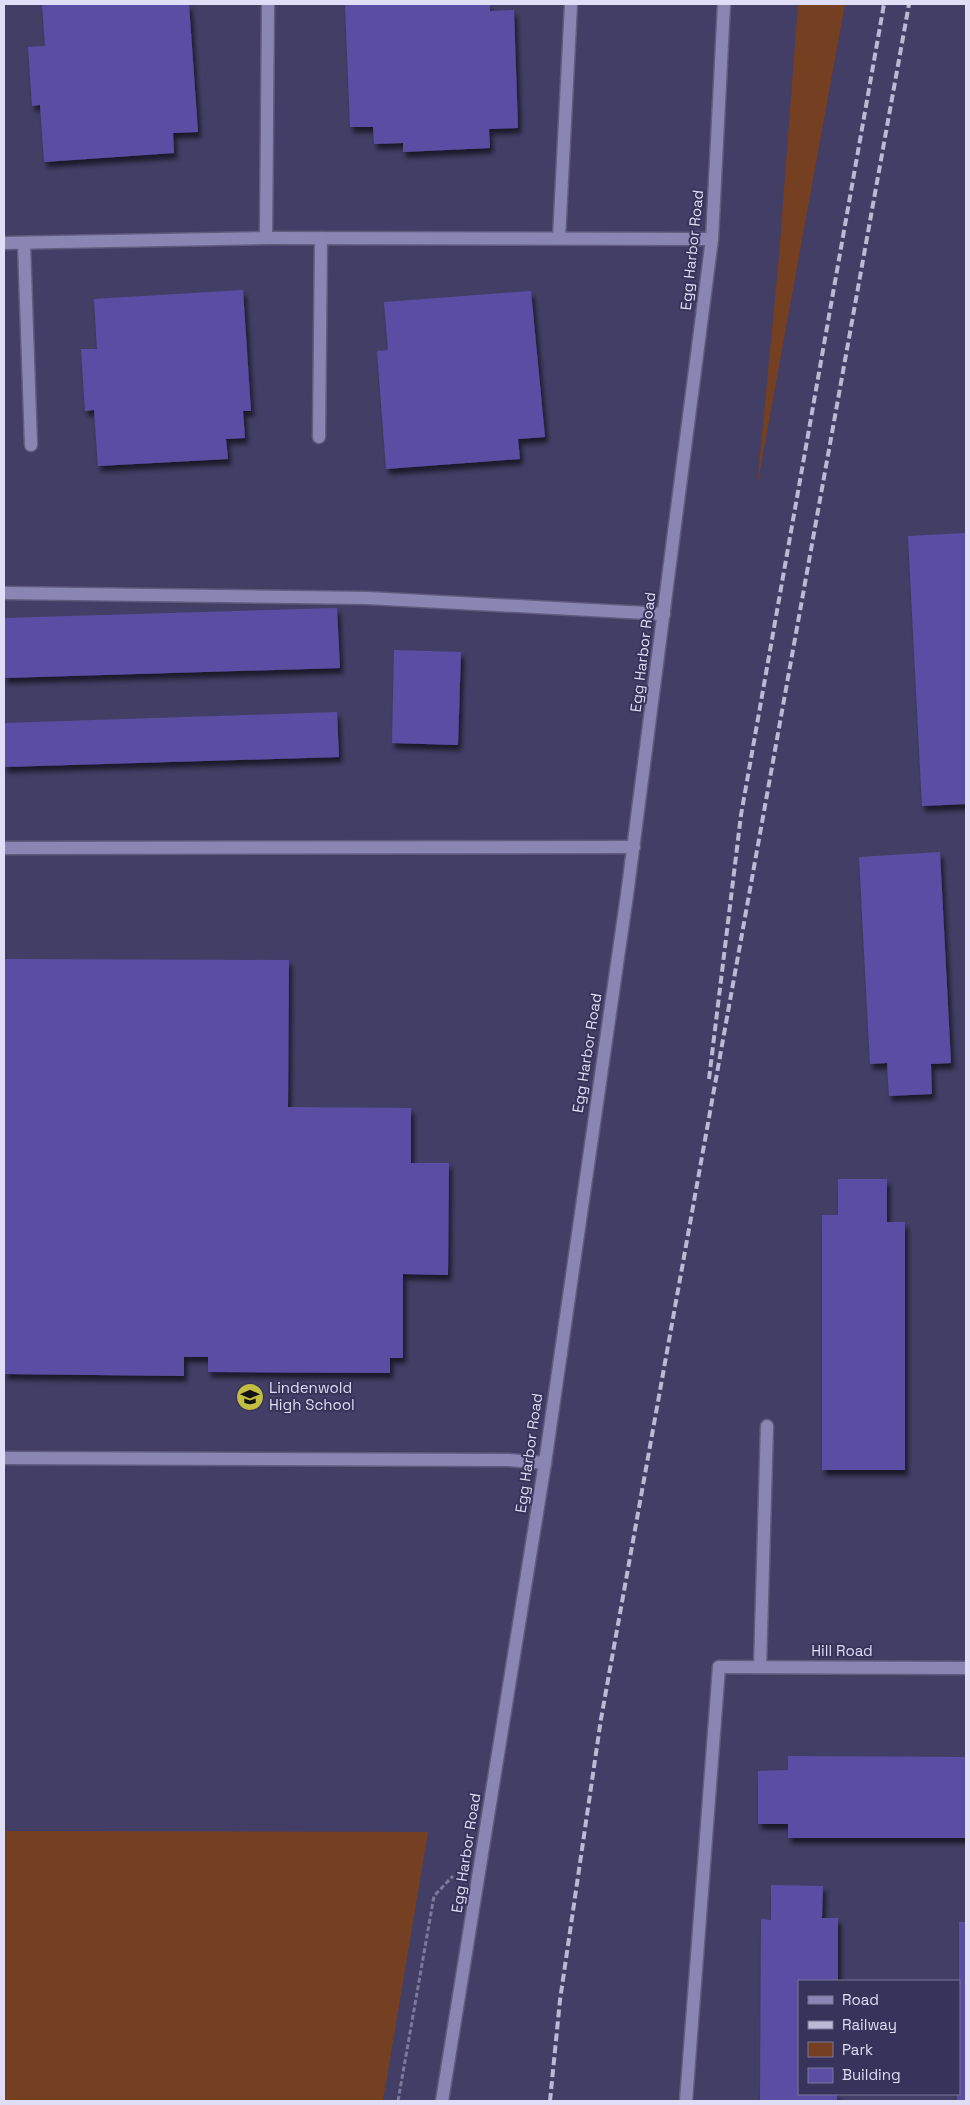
<svg xmlns="http://www.w3.org/2000/svg" width="970" height="2105" viewBox="0 0 970 2105" font-family="'Space Grotesk',sans-serif">
  <style>
    .green { fill: #753f22 }
    .building { fill: #5c4ea4; filter: url(#shadow) }
    .lines { fill: none; stroke-linecap: round; stroke-linejoin: round }
    .lane-casing { stroke: #605c7d; stroke-width: 15 }
    .street-casing { stroke: #605c7d; stroke-width: 15 }
    .secondary-casing { stroke: #605c7d; stroke-width: 15 }
    .path { stroke: #7c799b; stroke-width: 3; stroke-dasharray: 5 2.5; stroke-linecap: butt }
    .lane { stroke: #8a86b3; stroke-width: 12 }
    .street { stroke: #8a86b3; stroke-width: 12 }
    .secondary { stroke: #8a86b3; stroke-width: 12 }
    .rail { stroke: #bbb9d5; stroke-width: 4; stroke-dasharray: 8 4; stroke-linecap: butt }
    .labels { text-anchor: middle; stroke-width: 4; stroke-linejoin: round; paint-order: stroke }
    .street-label { font-size: 15px; fill: #dfdef6; stroke: #38335a }
    .poi-label { font-size: 15px; fill: #dfdef6; stroke: #38335a; text-anchor: start }
  </style>
  <defs>
    <filter id="shadow"><feDropShadow dx="3" dy="5.5" stdDeviation="2.5" flood-color="#0009"/></filter>
  </defs>
  <rect width="100%" height="100%" fill="#423e65"/>
  <!-- green -->
  <g class="green">
    <path d="M798 4H845L757 487 779 256Z"/>
    <path d="M4 1831 428 1832 383 2101H4Z"/>
  </g>
  <!-- building -->
  <g class="building">
    <path d="M42 4H189L198 132 173 133 174 153 44 162 40 105 32 106 28 47 45 46Z"/>
    <path d="M345 4H490V11L514 10 518 128 489 129 490 148 403 152V143L374 144 373 127H350Z"/>
    <path d="M243 290 251 411H243L245 438 226 439 228 459 98 466 94 410 85 411 81 349H97L94 299Z"/>
    <path d="M531 291 545 437 518 439 520 459 386 469 377 351 388 350 384 302Z"/>
    <path d="M966 533V804L922 806 908 536Z"/>
    <path d="M337 608 340 668 4 678V618Z"/>
    <path d="M394 650 461 652 458 745 392 743Z"/>
    <path d="M337 712 339 757 4 767V723Z"/>
    <path d="M940 852 951 1063 931 1064 932 1094 889 1096 887 1063 870 1064 859 857Z"/>
    <path d="M4 959 289 960 288 1107 411 1108V1163H449L448 1275 403 1274V1358H390V1373L208 1372V1357H184V1376L4 1374Z"/>
    <path d="M838 1179H887V1222H905V1470H822V1215H838Z"/>
    <path d="M788 1756 966 1757V1838H788V1824H758V1771L788 1770Z"/>
    <path d="M771 1885 823 1886 822 1918H838V1981H799V2094H837V2101H760L761 1919 771 1920Z"/>
    <path d="M959 1922H966V2101H957V2094H959Z"/>
  </g>
  <g class="lines">
    <!-- lane casing -->
    <g class="lane-casing">
      <g id="lane">
        <path d="M266 238 268 4"/>
        <path d="M559 238 571 4"/>
        <path d="M4 243 266 238 712 239"/>
        <path d="M24 244 31 445"/>
        <path d="M319 437 321 238"/>
        <path d="M4 593 367 598 664 614"/>
        <path d="M4 848 634 847"/>
        <path d="M4 1458 508 1460 545 1463"/>
        <path d="M760 1667 767 1426"/>
        <path d="M686 2101 719 1667"/>
      </g>
    </g>
    <!-- street casing -->
    <g class="street-casing">
      <path id="street" d="M719 1667 966 1668"/>
    </g>
    <!-- secondary casing -->
    <g class="secondary-casing">
      <path id="secondary" d="M442 2101 545 1463 627 895 712 239 724 4"/>
    </g>
    <!-- path -->
    <path class="path" d="M398 2101 434 1896 453 1876"/>
    <!-- lane -->
    <use href="#lane" class="lane"/>
    <!-- street -->
    <use href="#street" class="street"/>
    <!-- secondary -->
    <use href="#secondary" class="secondary"/>
    <!-- rail -->
    <g class="rail">
      <path d="M709 1079 741 815 884 4"/>
      <path d="M550 2101 560 2000 601 1719 909 4"/>
    </g>
  </g>
  <!-- icons -->
  <defs>
    <g id="school-disc" transform="scale(1.4375)"><circle r="9.5" fill="#c1bd40" stroke="#38335a"/><path d="M0-5L7-2L0 1L-7-2ZM-4 1L0 2.5L4 1V4Q0 6-4 4Z" fill="#111"/></g>
  </defs>
  <g fill-rule="evenodd">
    <use href="#school-disc" x="250" y="1397"/>
  </g>
  <g class="labels">
    <!-- street labels -->
    <g class="street-label">
      <text transform="translate(692 250) rotate(-84)" y="5">Egg Harbor Road</text>
      <text transform="translate(643 652) rotate(-83)" y="5">Egg Harbor Road</text>
      <text transform="translate(587 1053) rotate(-81)" y="5">Egg Harbor Road</text>
      <text transform="translate(529 1453) rotate(-82)" y="5">Egg Harbor Road</text>
      <text x="842" y="1656">Hill Road</text>
      <text transform="translate(466 1853) rotate(-81)" y="5">Egg Harbor Road</text>
    </g>
    <!-- poi labels -->
    <g class="poi-label">
      <text x="269" y="1393">Lindenwold<tspan x="269" dy="17">High School</tspan></text>
    </g>
  </g>
  <!-- border -->
  <rect width="970" height="2105" fill="none" stroke="#dfdef6" stroke-width="10"/>
  <!-- legend -->
  <rect x="798" y="1980" width="162" height="115" fill="#38335a" stroke="#7b7798"/>
  <rect x="808" y="1996" width="25" height="8" fill="#8a86b3" stroke="#7b7798"/>
  <text x="842" y="2005" font-size="15" fill="#dfdef6">Road</text>
  <rect x="808" y="2021" width="25" height="8" fill="#bbb9d5" stroke="#7b7798"/>
  <text x="842" y="2030" font-size="15" fill="#dfdef6">Railway</text>
  <rect x="808" y="2042" width="25" height="15" fill="#753f22" stroke="#7b7798"/>
  <text x="842" y="2055" font-size="15" fill="#dfdef6">Park</text>
  <rect x="808" y="2068" width="25" height="15" fill="#5c4ea4" stroke="#7b7798"/>
  <text x="842" y="2080" font-size="15" fill="#dfdef6">Building</text>
</svg>
